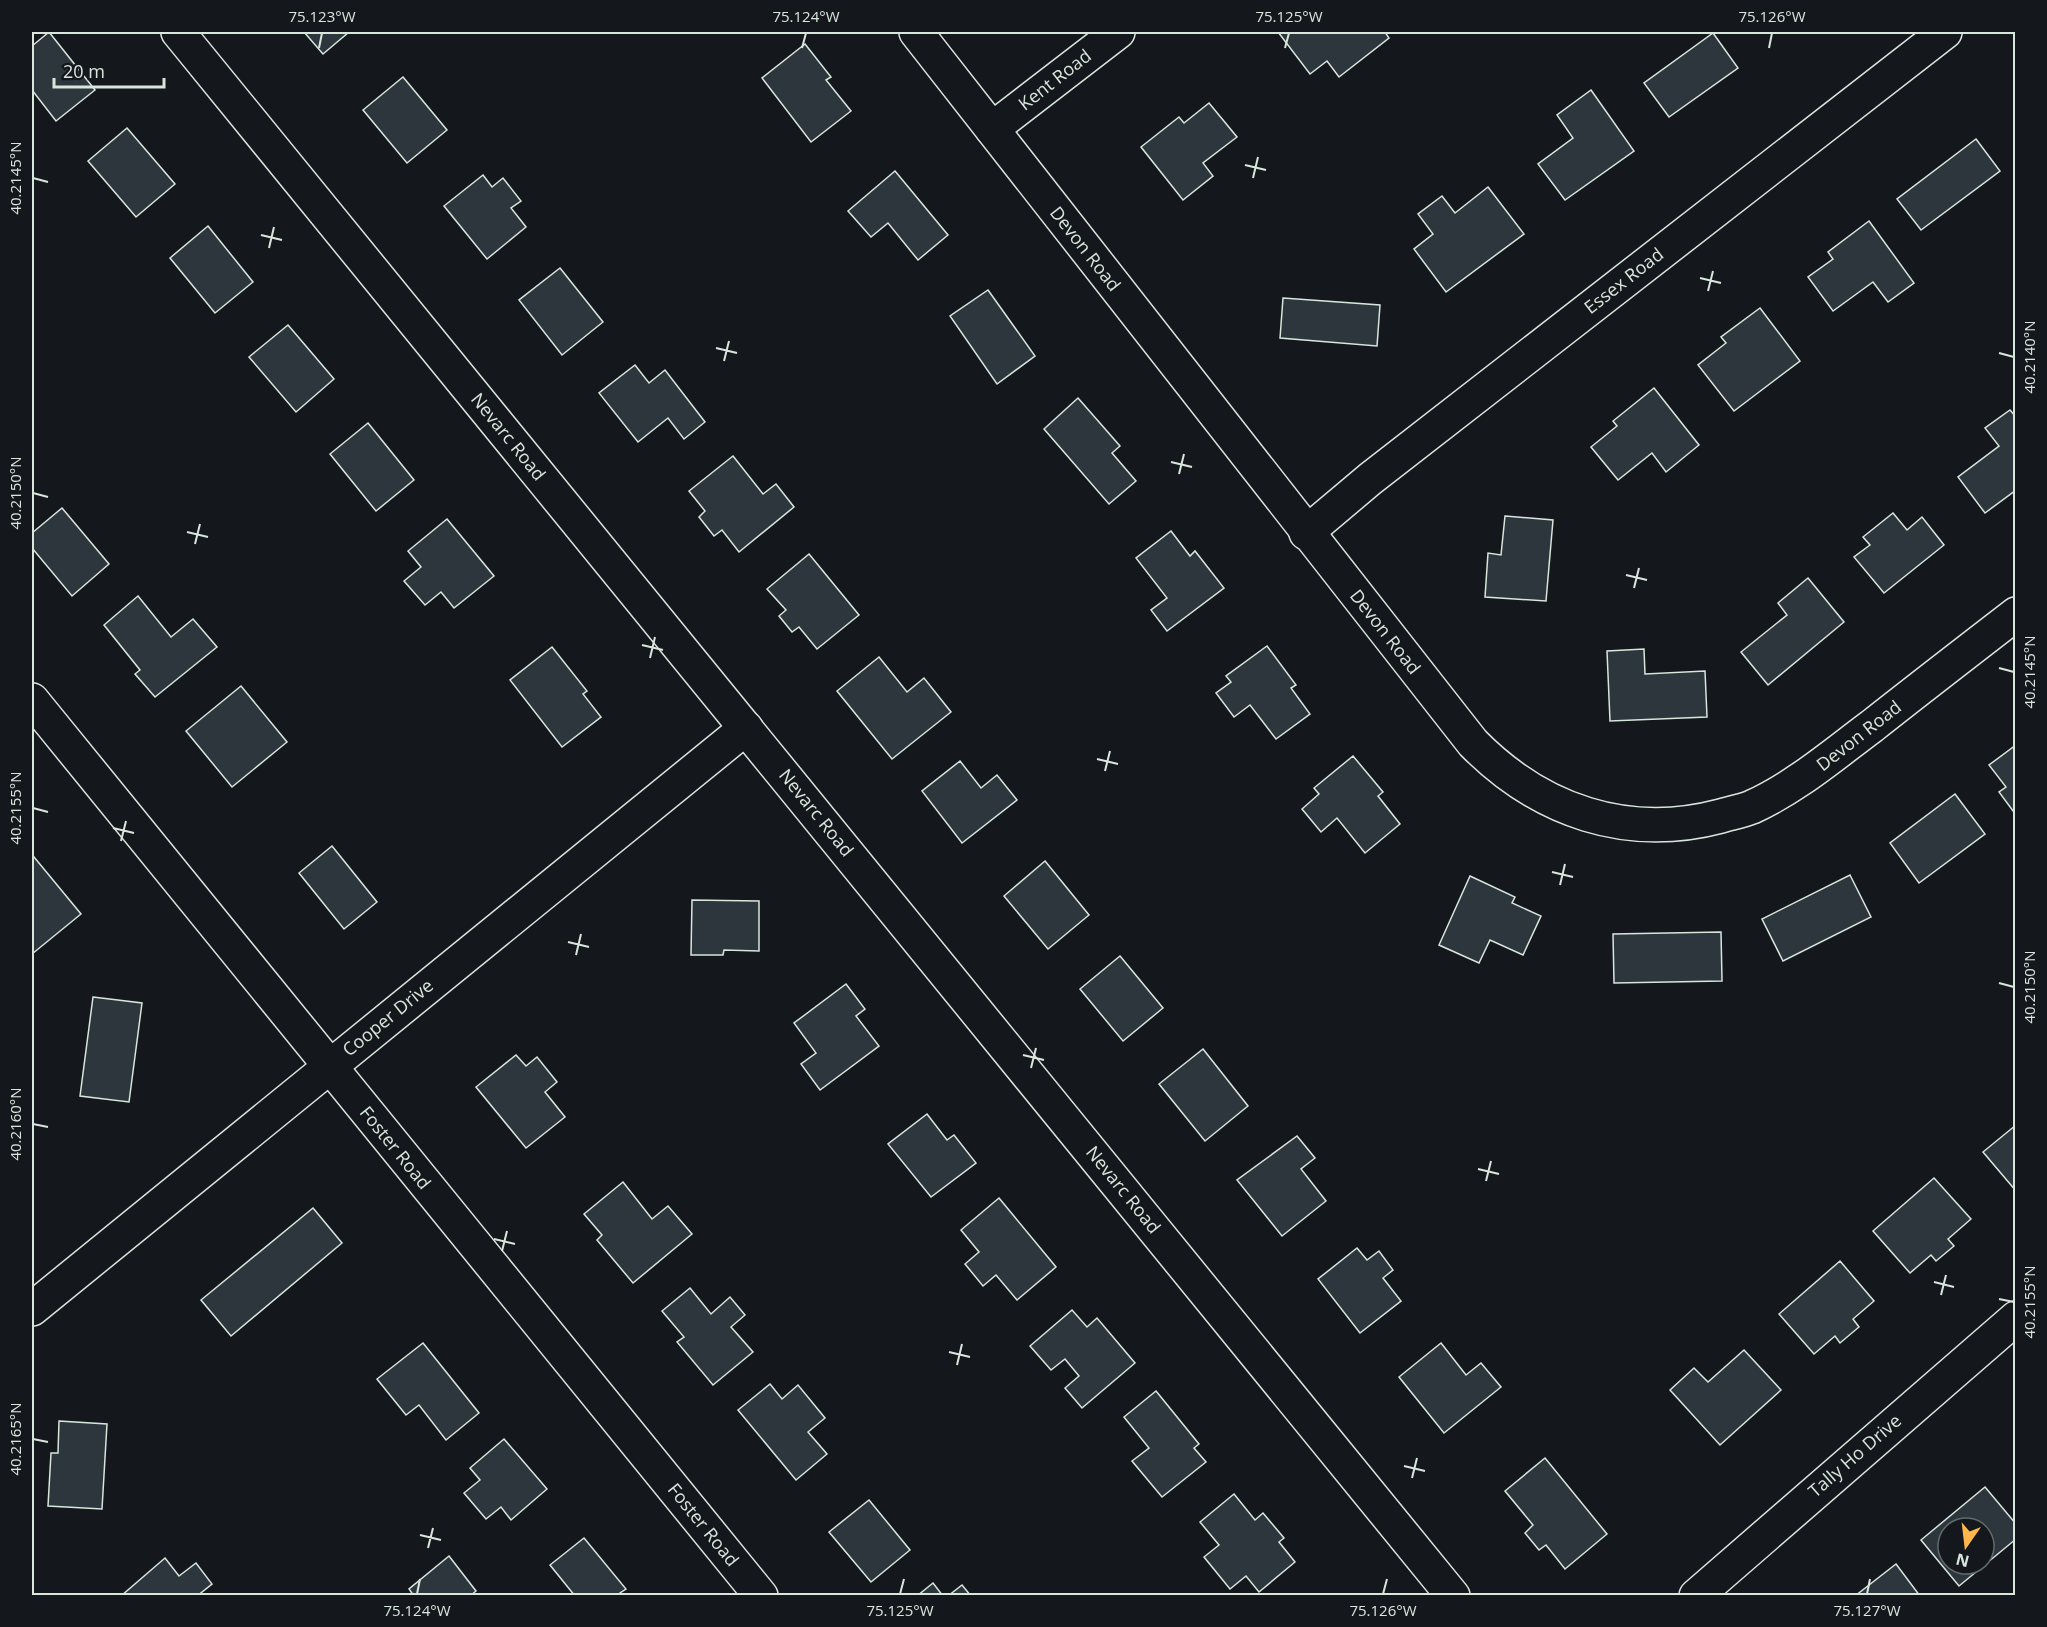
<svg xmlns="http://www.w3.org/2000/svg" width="2047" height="1627" viewBox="0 0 2047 1627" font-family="'Open Sans',sans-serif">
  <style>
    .building { fill: #2c363c; stroke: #d8e6dc; stroke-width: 1.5; fill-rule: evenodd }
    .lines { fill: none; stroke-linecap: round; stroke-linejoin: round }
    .minor-casing { stroke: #d8e6dc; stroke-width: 36 }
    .minor { stroke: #14181c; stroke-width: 33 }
    .ticks { fill: none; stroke: #d8e6dc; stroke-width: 2 }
    .labels { text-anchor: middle; stroke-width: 4.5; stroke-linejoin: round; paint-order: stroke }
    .street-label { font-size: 18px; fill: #d8e6dc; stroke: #14181c }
    .neatline { fill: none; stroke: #d8e6dc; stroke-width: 2 }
    .ticks-label { font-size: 15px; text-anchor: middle; fill: #d8e6dc }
  </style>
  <rect width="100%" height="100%" fill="#14181c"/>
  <!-- building -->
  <g class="building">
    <path d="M49 32 95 90 56 121 32 90V46Z"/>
    <path d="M304 32H349L323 54Z"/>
    <path d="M1278 32H1385L1389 38 1339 77 1327 61 1310 74Z"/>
    <path d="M1713 33 1738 68 1669 117 1644 83Z"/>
    <path d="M805 44 831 77 826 80 851 111 811 142 762 78Z"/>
    <path d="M403 77 447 130 407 163 363 110Z"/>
    <path d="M1591 90 1634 151 1565 200 1538 164 1573 138 1557 115Z"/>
    <path d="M1209 103 1237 137 1203 163 1213 176 1183 200 1141 147 1179 117 1184 123Z"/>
    <path d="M127 128 175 184 136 217 88 161Z"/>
    <path d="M1976 139 2000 171 1921 230 1897 199Z"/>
    <path d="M895 171 948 235 918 260 888 223 871 237 848 211Z"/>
    <path d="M483 175 492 187 503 178 521 201 511 208 526 227 487 259 444 206Z"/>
    <path d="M1488 187 1524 234 1446 292 1414 249 1433 234 1418 214 1442 196 1455 213Z"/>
    <path d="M1869 221 1914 283 1888 302 1873 282 1833 311 1808 277 1833 259 1828 252Z"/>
    <path d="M208 226 253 282 215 313 170 258Z"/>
    <path d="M560 268 603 322 562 355 519 300Z"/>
    <path d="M988 290 1035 356 997 384 950 316Z"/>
    <path d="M1283 298 1380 305 1377 346 1280 338Z"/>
    <path d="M1760 308 1800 361 1734 411 1698 365 1726 343 1721 337Z"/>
    <path d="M288 325 334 379 296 412 249 357Z"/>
    <path d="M635 365 649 383 665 370 705 422 684 439 668 418 638 442 599 393Z"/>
    <path d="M1654 388 1699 445 1666 472 1652 453 1618 480 1591 447 1617 426 1613 421Z"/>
    <path d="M1078 398 1120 446 1112 453 1136 481 1109 504 1044 429Z"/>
    <path d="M2010 410 2016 417V490L1985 513 1958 477 1999 446 1985 428Z"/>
    <path d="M368 423 414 480 376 511 330 454Z"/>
    <path d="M733 456 763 494 776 484 794 507 739 552 722 530 714 536 699 517 705 511 689 491Z"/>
    <path d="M62 508 109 564 72 596 32 548V533Z"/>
    <path d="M1893 513 1907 530 1922 517 1944 545 1884 593 1854 557 1870 545 1863 537Z"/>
    <path d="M1505 516 1553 520 1546 601 1485 597 1488 553 1501 555Z"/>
    <path d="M447 519 494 576 454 608 441 592 425 605 404 581 421 567 408 551Z"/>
    <path d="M1171 531 1190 556 1195 551 1224 588 1167 631 1151 610 1167 598 1136 558Z"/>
    <path d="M809 554 859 615 817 649 799 627 792 632 779 616 786 610 767 589Z"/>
    <path d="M1808 578 1844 622 1768 685 1741 652 1787 615 1778 603Z"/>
    <path d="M138 596 171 637 193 619 217 647 155 697 135 674 140 670 104 625Z"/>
    <path d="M1267 646 1296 685 1291 688 1310 714 1276 739 1250 705 1234 717 1216 693 1231 682 1226 676Z"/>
    <path d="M552 647 587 691 583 694 601 717 562 747 510 680Z"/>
    <path d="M1644 649 1645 674 1705 671 1707 717 1610 721 1607 651Z"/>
    <path d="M879 657 907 692 924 678 951 712 892 759 837 691Z"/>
    <path d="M241 686 287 742 232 787 186 731Z"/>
    <path d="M2016 745V815L1999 792 2006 787 1989 765Z"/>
    <path d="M1353 756 1383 792 1378 796 1400 824 1365 853 1337 818 1321 832 1302 809 1319 794 1314 788Z"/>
    <path d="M960 761 981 788 997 775 1017 800 962 843 922 791Z"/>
    <path d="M1955 794 1985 834 1919 883 1890 843Z"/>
    <path d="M332 846 377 902 344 929 299 873Z"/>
    <path d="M34 857 81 914 32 954V860Z"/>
    <path d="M1045 861 1089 915 1048 949 1004 896Z"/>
    <path d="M1850 875 1871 917 1783 961 1762 919Z"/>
    <path d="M1470 876 1515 897 1512 903 1541 916 1523 955 1490 940 1479 963 1439 945Z"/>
    <path d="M692 900 759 901V951L724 950 723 955H691Z"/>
    <path d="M1721 932 1722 981 1614 983 1613 934Z"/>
    <path d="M1120 956 1163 1008 1123 1041 1080 989Z"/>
    <path d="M846 984 865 1009 856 1016 879 1046 820 1090 801 1064 816 1053 794 1023Z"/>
    <path d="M93 997 142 1003 129 1102 80 1096Z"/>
    <path d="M1203 1049 1248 1106 1205 1141 1159 1084Z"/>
    <path d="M516 1055 526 1066 537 1057 557 1082 545 1092 565 1117 526 1148 476 1087Z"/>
    <path d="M927 1114 947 1140 954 1135 976 1163 931 1197 888 1144Z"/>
    <path d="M2016 1125V1191L1983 1152Z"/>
    <path d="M1297 1136 1315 1158 1301 1169 1326 1201 1282 1236 1237 1180Z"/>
    <path d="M1934 1178 1971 1219 1948 1239 1954 1246 1936 1261 1931 1255 1910 1273 1873 1231Z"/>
    <path d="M623 1182 652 1219 668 1206 692 1234 633 1283 597 1240 602 1235 584 1214Z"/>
    <path d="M999 1198 1056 1267 1017 1300 996 1275 983 1286 965 1264 979 1252 961 1230Z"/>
    <path d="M313 1208 342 1243 231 1336 201 1300Z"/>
    <path d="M1357 1248 1367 1260 1379 1251 1393 1270 1383 1278 1401 1301 1360 1333 1318 1279Z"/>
    <path d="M1840 1261 1874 1301 1853 1319 1859 1327 1840 1343 1835 1336 1814 1354 1779 1314Z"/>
    <path d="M690 1288 711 1314 730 1297 745 1315 731 1327 753 1352 713 1385 677 1342 684 1337 662 1311Z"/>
    <path d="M1072 1310 1087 1327 1097 1318 1135 1363 1082 1408 1065 1388 1079 1376 1065 1359 1051 1370 1030 1346Z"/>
    <path d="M423 1343 479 1413 446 1440 419 1405 406 1415 377 1379Z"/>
    <path d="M1441 1343 1466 1375 1481 1363 1501 1387 1444 1433 1399 1377Z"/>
    <path d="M1744 1350 1781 1390 1720 1445 1670 1390 1694 1368 1708 1382Z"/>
    <path d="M770 1384 782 1399 798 1385 825 1418 808 1432 827 1454 796 1480 738 1410Z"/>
    <path d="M1156 1391 1199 1444 1194 1448 1206 1462 1162 1497 1132 1461 1149 1448 1124 1417Z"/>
    <path d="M59 1421 107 1424 102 1509 48 1506 51 1453H58Z"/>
    <path d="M504 1439 547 1489 511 1520 501 1507 486 1519 464 1493 480 1480 470 1468Z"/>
    <path d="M1545 1458 1607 1534 1565 1569 1546 1545 1539 1550 1525 1533 1533 1525 1505 1491Z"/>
    <path d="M1985 1487 2016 1524V1539L1959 1586 1921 1540ZM1948 1528H1984V1564H1948Z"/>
    <path d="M1234 1494 1255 1520 1263 1513 1284 1538 1279 1542 1295 1562 1259 1592 1246 1576 1230 1589 1204 1557 1219 1545 1200 1522Z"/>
    <path d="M869 1500 910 1550 871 1582 829 1532Z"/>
    <path d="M584 1538 626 1589 620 1593 622 1596H575L550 1565Z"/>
    <path d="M449 1556 476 1591 470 1596H414L409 1589Z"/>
    <path d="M165 1558 179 1576 196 1563 212 1584 197 1596H121Z"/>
    <path d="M1896 1564 1920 1596H1855Z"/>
    <path d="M933 1583 943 1596H917Z"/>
    <path d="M962 1585 971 1596H948Z"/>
  </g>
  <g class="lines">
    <!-- minor casing -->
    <g class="minor-casing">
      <g id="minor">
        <path d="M178 32 1453 1596"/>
        <path d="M916 32 1473 743C1540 811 1627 841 1721 816 1731 813 1742 811 1752 807 1796 787 1833 755 1872 726 1920 688 1968 651 2016 614"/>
        <path d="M992 129 1118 32"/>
        <path d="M1306 533 1370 479 1945 32"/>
        <path d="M32 700 761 1596"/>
        <path d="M32 1309 746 728"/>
        <path d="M1696 1596 2016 1318"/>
      </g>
    </g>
    <!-- minor -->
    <use href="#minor" class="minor"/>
  </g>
  <!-- ticks -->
  <path class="ticks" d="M319 48 322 33M802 48 806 33M1285 48 1289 33M1769 48 1772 33M1245 165 1266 170M33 178 48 182M1253 178 1258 157M261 235 282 240M269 248 274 227M1700 278 1721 283M1708 291 1713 271M716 348 737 353M1999 353 2014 357M724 361 729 341M1171 462 1192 467M1179 474 1184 454M33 493 48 497M187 532 208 537M195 544 200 524M1626 575 1647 580M1634 588 1639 568M642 645 663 650M650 658 655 637M1999 668 2014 672M1097 759 1118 764M1105 771 1110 751M33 808 48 812M113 828 134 833M121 841 126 821M1552 872 1573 877M1560 885 1565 864M568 942 589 947M576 955 581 934M1999 983 2014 987M1023 1055 1044 1060M1031 1068 1036 1048M33 1124 48 1127M1478 1169 1499 1174M1486 1181 1491 1161M494 1239 515 1244M502 1251 507 1231M1934 1282 1954 1287M1941 1295 1946 1275M1999 1299 2014 1302M949 1352 970 1357M957 1365 962 1344M33 1439 48 1442M1404 1466 1425 1471M1412 1478 1417 1458M420 1535 441 1540M428 1548 433 1528M417 1594 420 1579M900 1594 904 1579M1383 1594 1387 1579M1867 1594 1870 1579"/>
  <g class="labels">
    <!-- street labels -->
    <g class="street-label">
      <text transform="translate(1055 80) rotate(-38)" y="6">Kent Road</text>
      <text transform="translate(1085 249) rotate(52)" y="6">Devon Road</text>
      <text transform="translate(1624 281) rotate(-38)" y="6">Essex Road</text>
      <text transform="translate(508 437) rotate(51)" y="6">Nevarc Road</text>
      <text transform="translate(1385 632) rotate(52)" y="6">Devon Road</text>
      <text transform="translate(1859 736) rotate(-38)" y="6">Devon Road</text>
      <text transform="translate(816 813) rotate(51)" y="6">Nevarc Road</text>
      <text transform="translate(388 1018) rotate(-39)" y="6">Cooper Drive</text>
      <text transform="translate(395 1148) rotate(51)" y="6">Foster Road</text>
      <text transform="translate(1123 1190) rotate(51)" y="6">Nevarc Road</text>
      <text transform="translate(1855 1456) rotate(-41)" y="6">Tally Ho Drive</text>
      <text transform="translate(703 1525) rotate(51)" y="6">Foster Road</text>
    </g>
  </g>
  <!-- border -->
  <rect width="2047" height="1627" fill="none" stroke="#14181c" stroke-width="66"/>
  <!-- north arrow -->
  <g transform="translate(1966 1546) rotate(194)"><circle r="28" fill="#14181c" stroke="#626a69" stroke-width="1.5"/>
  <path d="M0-4.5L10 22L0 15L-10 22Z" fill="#ffb74d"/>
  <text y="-9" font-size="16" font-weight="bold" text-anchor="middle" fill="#d8e6dc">N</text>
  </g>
  <!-- scale -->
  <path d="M54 78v9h110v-9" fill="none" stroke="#d8e6dc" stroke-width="3"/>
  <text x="63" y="78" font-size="18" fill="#d8e6dc" stroke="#14181c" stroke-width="4.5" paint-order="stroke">20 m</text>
  <rect x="33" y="33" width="1981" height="1561" class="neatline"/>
  <g class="ticks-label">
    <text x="322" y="22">75.123°W</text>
    <text x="806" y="22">75.124°W</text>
    <text x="1289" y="22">75.125°W</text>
    <text x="1772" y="22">75.126°W</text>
    <text transform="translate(16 178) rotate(-90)" y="5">40.2145°N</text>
    <text transform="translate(2030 357) rotate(-90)" y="5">40.2140°N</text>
    <text transform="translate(16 493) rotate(-90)" y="5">40.2150°N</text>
    <text transform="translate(2030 672) rotate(-90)" y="5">40.2145°N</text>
    <text transform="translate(16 808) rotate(-90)" y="5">40.2155°N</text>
    <text transform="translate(2030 987) rotate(-90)" y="5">40.2150°N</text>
    <text transform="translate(16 1124) rotate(-90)" y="5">40.2160°N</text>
    <text transform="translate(2030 1302) rotate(-90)" y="5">40.2155°N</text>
    <text transform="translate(16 1439) rotate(-90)" y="5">40.2165°N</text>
    <text x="417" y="1616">75.124°W</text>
    <text x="900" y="1616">75.125°W</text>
    <text x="1383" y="1616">75.126°W</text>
    <text x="1867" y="1616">75.127°W</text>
  </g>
</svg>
